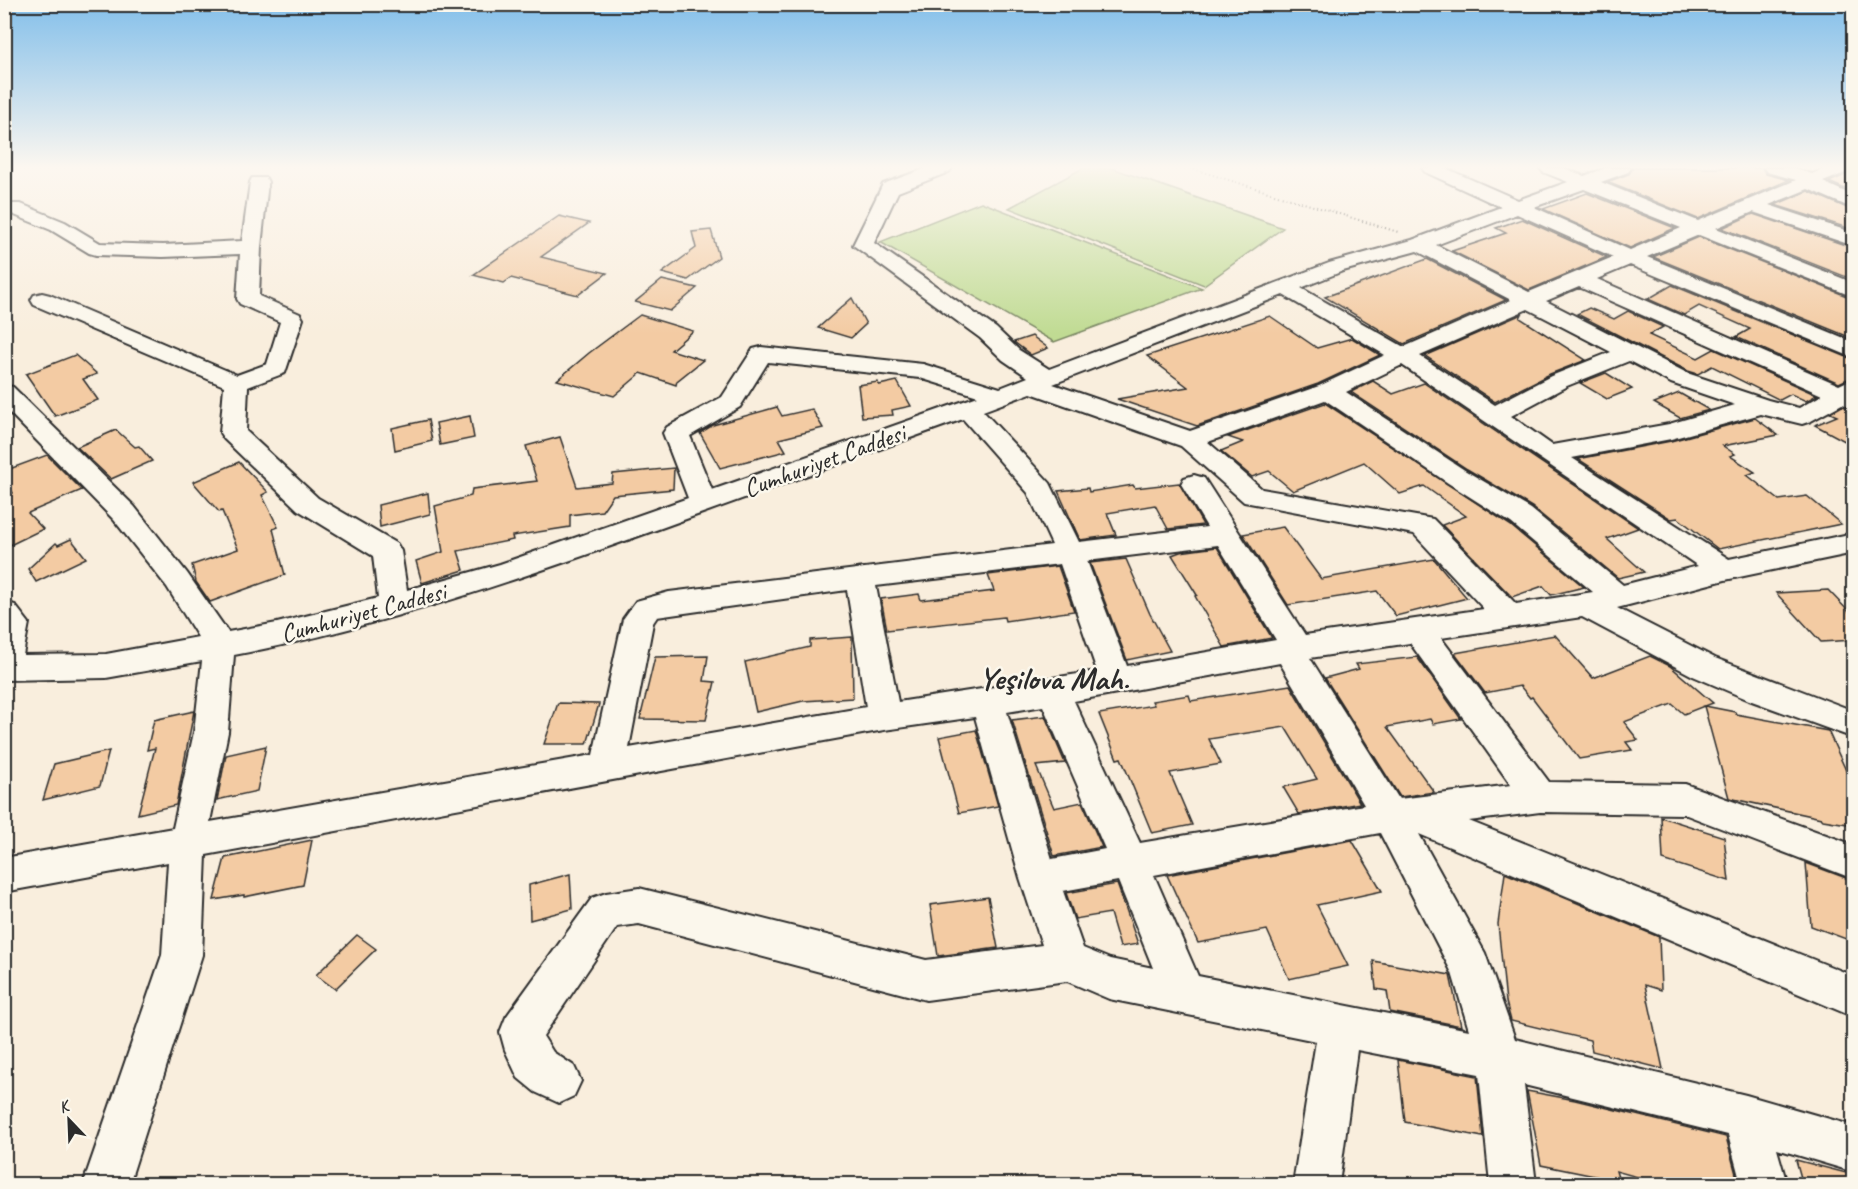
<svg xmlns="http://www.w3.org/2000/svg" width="1858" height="1189" viewBox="0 0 1858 1189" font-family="Caveat,sans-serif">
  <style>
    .green { fill: #c0db93; stroke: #76835f; stroke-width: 1.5 }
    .building { fill: #f3cba3; stroke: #2b2b2b; stroke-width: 1.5 }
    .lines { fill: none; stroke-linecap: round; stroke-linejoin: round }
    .minor-casing { stroke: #2b2b2b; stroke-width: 4 }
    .path { stroke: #2b2b2b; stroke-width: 2; stroke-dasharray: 1 3; stroke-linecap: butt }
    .minor { fill: #fbf7ec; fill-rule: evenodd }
    .labels { text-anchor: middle; stroke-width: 5; stroke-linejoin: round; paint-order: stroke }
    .street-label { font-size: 26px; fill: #2b2b2b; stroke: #fbf7ec }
    .district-label { font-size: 32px; font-weight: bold; fill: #2b2b2b; stroke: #fbf7ec }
  </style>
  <rect width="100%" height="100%" fill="#f9eedd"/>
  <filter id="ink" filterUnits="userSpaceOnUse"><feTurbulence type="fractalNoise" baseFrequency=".0167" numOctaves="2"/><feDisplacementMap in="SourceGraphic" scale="12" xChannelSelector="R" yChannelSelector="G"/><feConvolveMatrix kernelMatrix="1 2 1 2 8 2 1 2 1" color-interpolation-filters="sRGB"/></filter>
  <g filter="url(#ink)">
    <!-- green -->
    <g class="green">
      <path d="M1083 168H1112L1283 228 1204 285 1009 208Z"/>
      <path d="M981 202 1202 288 1054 342 880 242Z"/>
    </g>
    <!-- building -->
    <g class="building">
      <path d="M1633 168H1762L1766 174 1789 180 1698 219 1607 182 1629 174Z"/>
      <path d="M1852 168 1854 193 1829 182 1848 174Z"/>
      <path d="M1808 191 1854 211V230L1775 205Z"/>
      <path d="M1587 193 1675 228 1630 248 1543 209Z"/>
      <path d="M1753 214 1854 248V280L1722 228Z"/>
      <path d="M559 216 589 223 541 257 607 273 578 295 511 278 504 283 473 275Z"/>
      <path d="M1522 219 1607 257 1529 290 1452 251 1506 233 1496 228Z"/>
      <path d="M711 230 719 257 688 280 662 273 696 248 692 232Z"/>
      <path d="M1699 237 1854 299V339L1653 257Z"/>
      <path d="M1427 259 1506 300 1404 344 1325 297Z"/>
      <path d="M662 280 697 288 670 311 635 302Z"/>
      <path d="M1672 285 1854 360V376L1839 383 1736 337 1750 329 1699 306 1684 315 1648 299Z"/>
      <path d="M852 298 866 324 851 338 818 328Z"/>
      <path d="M1589 308 1614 319 1628 311 1663 327 1649 335 1698 358 1714 349 1817 395 1806 401 1791 394 1780 400 1712 366 1698 374 1688 371 1577 314Z"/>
      <path d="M1522 314 1520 318 1586 360 1550 374 1495 402 1425 356Z"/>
      <path d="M640 315 693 331 671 350 703 360 677 381 676 385 641 373 614 396 557 380 589 353Z"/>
      <path d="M1270 316 1317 348 1352 338 1380 355 1318 384 1197 426 1117 399 1188 387 1147 356Z"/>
      <path d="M1032 336 1048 348 1031 355 1014 342Z"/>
      <path d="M75 355 97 374 83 379 98 400 55 416 26 374Z"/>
      <path d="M1606 373 1632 389 1607 399 1580 383Z"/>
      <path d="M897 381 911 406 892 410 893 415 862 417 858 385 878 382 879 385Z"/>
      <path d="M1373 381 1393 394 1424 383 1638 528 1607 539 1644 572 1618 578 1532 507 1467 469 1351 392Z"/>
      <path d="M1679 393 1709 410 1680 418 1654 403Z"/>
      <path d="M1325 403 1510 525 1584 587 1551 595 1543 586 1512 597 1442 525 1466 516 1424 486 1400 494 1364 462 1293 491 1269 471 1252 477 1221 451 1243 442 1228 437Z"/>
      <path d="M1842 406 1854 409V446L1815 425 1837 416 1830 413Z"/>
      <path d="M777 407 782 416 812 409 823 428 779 439 786 451 720 468 700 433 713 425Z"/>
      <path d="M470 416 474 438 440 445 436 423Z"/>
      <path d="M1755 418 1778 435 1723 446 1735 454 1730 456 1755 472 1747 475 1779 500 1807 496 1841 524 1718 549 1678 518 1671 519 1578 459 1671 441Z"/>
      <path d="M428 420 432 441 395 450 392 428Z"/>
      <path d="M116 430 135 447 139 446 152 461 111 479 77 447Z"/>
      <path d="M560 437 577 487 612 483 613 474 674 468 673 489 613 495 602 511 570 515V527L512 536 513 540 458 551 464 570 422 583 416 561 443 552 435 506 471 496 472 489 537 481 526 446Z"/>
      <path d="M47 455 82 490 28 513 43 529 4 548V497L13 493 4 477V471Z"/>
      <path d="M239 462 268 492 262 495 278 527 273 529 285 575 210 602 196 582 192 565 238 549 222 511 219 512 193 482Z"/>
      <path d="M1179 483 1203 525 1168 529 1155 505 1107 513 1116 535 1080 540 1058 491 1088 488 1089 492 1133 485 1135 488Z"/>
      <path d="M428 493 430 514 380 527 378 505Z"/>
      <path d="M1283 527 1321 579 1434 559 1467 598 1396 616 1377 591 1288 605 1243 534Z"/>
      <path d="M71 539 86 558 36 582 28 569 56 543 58 545Z"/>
      <path d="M1217 547 1272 638 1224 647 1195 596 1197 595 1172 555 1180 552Z"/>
      <path d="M1126 559 1150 614 1170 651 1127 660 1090 563Z"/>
      <path d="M1058 566 1074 611 1005 621 1004 617 887 630 881 599 919 594 921 600 994 591 988 575Z"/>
      <path d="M1828 590 1854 617V640L1821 642 1776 593Z"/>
      <path d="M1555 635 1593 678 1650 656 1670 666 1713 703 1705 706 1735 712 1736 714 1828 731 1854 788V825L1823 820 1821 818 1729 798 1704 706 1684 714 1672 704 1624 722 1638 740 1626 742 1632 750 1579 759 1532 697 1530 698 1520 686 1485 693 1455 653Z"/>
      <path d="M852 637 853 698 803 701 756 712 745 662 810 647V640Z"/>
      <path d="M708 656 704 681 715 682 706 720 640 719 655 657Z"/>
      <path d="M1417 657 1461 719 1433 724 1430 719 1387 727 1434 792 1400 797 1325 678 1359 669 1356 664Z"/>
      <path d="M1290 685 1360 803 1299 814 1283 787 1317 779 1285 727 1209 739 1221 764 1170 773 1192 825 1152 833 1121 758 1117 759 1099 714 1154 705 1152 701 1189 695 1191 701Z"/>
      <path d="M558 703 599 704 587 744H544Z"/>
      <path d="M194 711 176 805 138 814 155 748 147 750 154 720Z"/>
      <path d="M1045 716 1065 763 1036 766 1054 808 1082 802 1102 847 1054 856 1012 720Z"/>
      <path d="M976 730 998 806 959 813 939 737Z"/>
      <path d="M266 746 257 791 217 800 226 755Z"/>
      <path d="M109 751 100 786 43 800 54 764Z"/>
      <path d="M1661 817 1724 837 1729 881 1663 860Z"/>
      <path d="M312 840 303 885 244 897V895L214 900 225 858Z"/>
      <path d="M1352 840 1382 891 1317 905 1348 966 1289 979 1267 930 1198 943 1167 875Z"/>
      <path d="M1806 863 1854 881V942L1811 926Z"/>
      <path d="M1505 873 1659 937 1661 990 1645 985 1663 1069 1592 1051 1590 1040 1511 1021 1506 1002 1498 924Z"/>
      <path d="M570 874 572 909 530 920 529 885Z"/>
      <path d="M1117 884 1126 909 1138 944 1120 947 1110 913 1075 919 1066 893Z"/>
      <path d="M988 897 998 948 938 956 930 905Z"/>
      <path d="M357 935 376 949 335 989 316 975Z"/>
      <path d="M1373 961 1450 975 1461 1026 1390 1012 1387 991 1376 989Z"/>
      <path d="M1398 1060 1477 1076 1483 1137 1405 1122Z"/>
      <path d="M1527 1091 1575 1100 1726 1137 1739 1185H1666L1616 1171 1619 1181 1541 1165Z"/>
      <path d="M1796 1160 1854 1175V1185H1803Z"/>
    </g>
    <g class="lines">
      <!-- minor casing -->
      <g class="minor-casing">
        <path id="minor" d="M927 168H952L949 172 898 192 874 243 996 328 1019 350 1049 369 1329 263 1412 240 1501 207 1425 172 1422 168H1445L1518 200 1568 182 1543 172 1540 168H1564L1584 176 1606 168H1631L1628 172 1601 182 1698 221 1796 180 1767 172 1764 168H1792L1812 174 1826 168H1850L1847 172 1823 182 1854 196V209L1808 189 1769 205 1854 233V246L1753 212 1716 228 1854 283V297L1699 235 1647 257 1854 342V358L1630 265 1597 279 1839 385 1854 378V407L1842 404 1811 421 1802 424 1761 414 1671 439 1572 458 1729 559 1854 533V553L1725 580 1617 608 1715 658 1854 711V738L1749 700 1693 676 1582 617 1441 638 1549 782 1685 784 1854 845V879L1684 814 1540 812 1469 821 1854 976V1017L1419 834 1485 953 1515 1039 1746 1095 1854 1126V1172L1777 1149 1787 1184H1741L1728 1135 1524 1085 1536 1184H1490L1479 1074 1357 1050 1339 1184H1293L1316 1041 1109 999 1067 981 926 1000 639 924 617 927 543 1036 553 1052 574 1066 581 1081 574 1096 559 1103 535 1092 518 1078 505 1050 500 1032 506 1017 592 898 606 893 639 888 926 960 1042 945 1020 878 975 717 884 730 206 855 202 955 129 1184H83L162 955 168 862 4 892V858L173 828 194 732 202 661 106 678 4 680V602L15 605 29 623 23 655 106 654 198 637 167 587 114 520 4 407V385L13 387 134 506 187 573 228 632 277 623 378 598 373 556 298 510 224 439 220 433 224 386 34 305 31 300 34 295 42 293 50 295 237 375 267 364 280 322 240 304 237 299 240 254 163 257 96 255 89 253 51 230 7 212 4 208 7 204H21L65 222 100 243 163 245 242 241 250 182 252 178H266L268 182 261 247 259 296 300 314 303 319 285 373 248 387 246 431 318 498 397 544 401 551 407 590 500 564 688 498 663 433 667 427 722 397 753 349 761 347 923 364 1000 388 1028 377 1003 360 980 338 853 245 883 184ZM1584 189 1681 228 1630 250 1534 207ZM1517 214 1613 257 1529 292 1436 245ZM1417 251 1511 300 1404 347 1301 288 1343 271ZM1579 287 1822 395 1799 408 1768 400 1687 373 1546 301ZM1283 295 1385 355 1319 386 1190 431 1053 384ZM1528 309 1611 352 1551 376 1495 405 1420 356ZM1629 361 1671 383 1735 405 1669 424 1552 445 1511 416 1567 386ZM768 362 920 378 978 396 712 490 690 436 740 407ZM1402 365 1698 566 1623 585 1531 509 1466 471 1346 392ZM1031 393 1181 446 1244 502 1414 534 1484 609 1305 635 1204 478 1194 475 1184 478 1181 484 1207 527 1079 542 1050 483 983 411ZM1325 400 1448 483 1511 523 1593 592 1516 604 1433 519 1262 489 1208 442ZM963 419 1028 493 1052 545 669 592 636 601 623 619 593 755 210 822 228 732 234 655C381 627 523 578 664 527 763 491 863 455 963 419ZM1218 545 1276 640 1127 666 1087 561ZM1060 564 1097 671 898 702 876 586ZM847 590 866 707 629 748 653 623 657 617ZM1410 643 1511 785 1399 799 1310 658ZM1280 663 1364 805 1140 843 1074 701ZM1043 706 1105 849 1052 859 1007 712ZM1380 833 1452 973 1469 1030 1198 976 1154 875ZM1118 881 1153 968 1110 959 1083 948 1063 891Z"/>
      </g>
      <!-- path -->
      <path class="path" d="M1190 168 1398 232"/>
      <!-- minor -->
      <use href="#minor" class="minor"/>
    </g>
  </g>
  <!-- sky -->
  <linearGradient id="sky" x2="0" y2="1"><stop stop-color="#83bfea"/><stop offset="0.5" stop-color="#fcf7f0"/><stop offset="1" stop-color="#fcf7f0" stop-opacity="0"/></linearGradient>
  <rect width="1858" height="334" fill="url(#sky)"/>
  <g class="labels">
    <!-- street labels -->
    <g class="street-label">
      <text transform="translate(824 460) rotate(-20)" y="9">Cumhuriyet Caddesi</text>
      <text transform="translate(363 612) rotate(-15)" y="9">Cumhuriyet Caddesi</text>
    </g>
    <!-- district labels -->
    <g class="district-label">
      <text x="1054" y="689">Yeşilova Mah.</text>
    </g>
  </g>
  <!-- margin -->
  <rect width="1858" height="1189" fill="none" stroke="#fbf7ec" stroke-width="24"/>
  <rect x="12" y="12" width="1834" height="1165" fill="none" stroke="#2b2b2b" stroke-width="2" filter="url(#ink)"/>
  <!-- north arrow -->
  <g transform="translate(69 1120) rotate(337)" stroke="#fbf7ec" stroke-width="4.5" paint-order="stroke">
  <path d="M0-4.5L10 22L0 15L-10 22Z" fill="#2b2b2b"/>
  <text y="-9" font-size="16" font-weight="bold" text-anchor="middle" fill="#2b2b2b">K</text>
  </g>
</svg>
